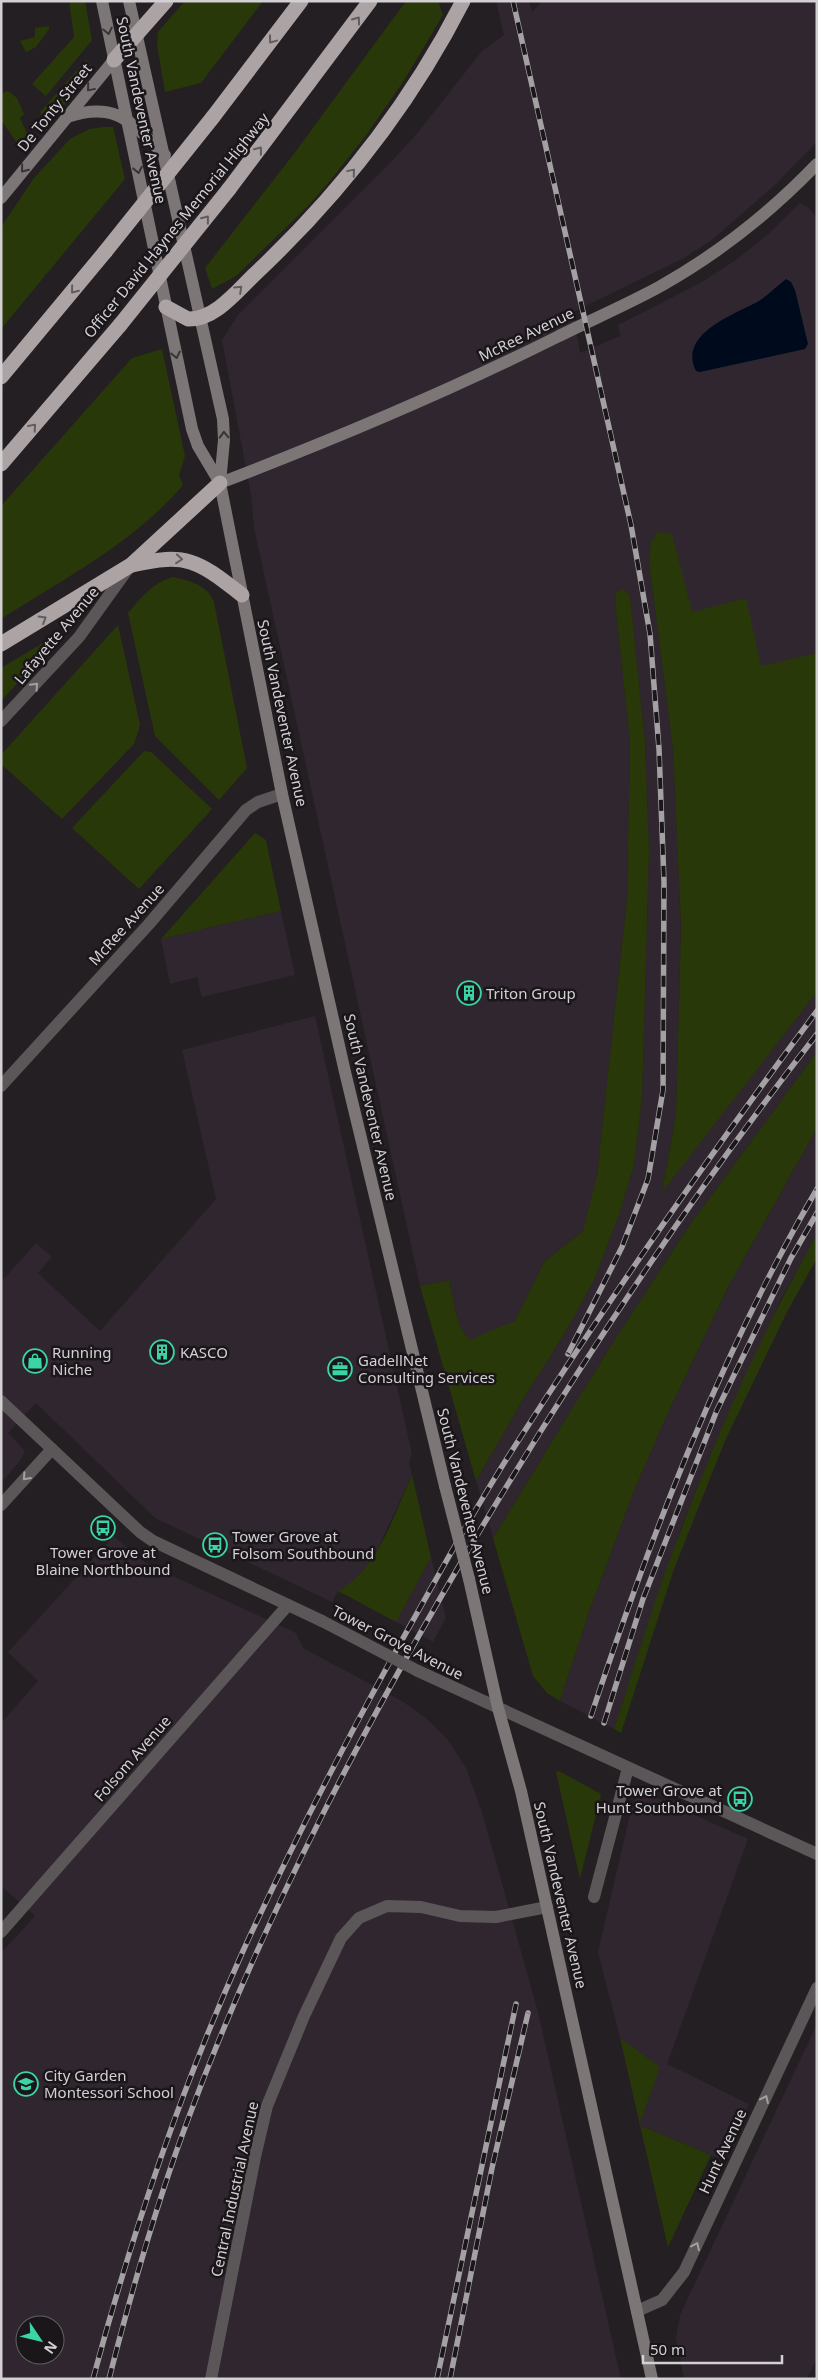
<svg xmlns="http://www.w3.org/2000/svg" width="818" height="2380" font-family="'Noto Sans',sans-serif">
  <style>
    .built { fill: #30262f; fill-rule: evenodd }
    .green { fill: #293808 }
    .water { fill: #000a1d }
    .lines { fill: none; stroke-linecap: round; stroke-linejoin: round }
    .minor { stroke: #5b5758; stroke-width: 12 }
    .tertiary { stroke: #5b5758; stroke-width: 12 }
    .secondary { stroke: #7c7677; stroke-width: 12 }
    .motorway { stroke: #aca3a4; stroke-width: 15 }
    .rail-casing { stroke: #a4a1a4; stroke-width: 5.5 }
    .rail { stroke: #1a161a; stroke-width: 4; stroke-dasharray: 11; stroke-linecap: butt }
    .tertiary-bridge { stroke: #5b5758; stroke-width: 12 }
    .secondary-bridge { stroke: #7c7677; stroke-width: 12 }
    .motorway-bridge { stroke: #aca3a4; stroke-width: 15 }
    .oneway { stroke: #635c5f }
    .oneway2 { stroke: #373336 }
    .oneway3 { stroke: #a3a0a2 }
    .labels { text-anchor: middle; dominant-baseline: central; stroke-width: 5; stroke-linejoin: round; paint-order: stroke }
    .street-label { font-size: 15px; fill: #d3d0d3; stroke: #1a161a }
    .poi-label { font-size: 15px; fill: #d3d0d3; stroke: #1a161a; text-anchor: start }
  </style>
  <rect width="100%" height="100%" fill="#241f23"/>
  <g class="built">
    <polygon points="496,1 529,1 532,12 543,1 817,1 817,142 777,183 712,240 682,259 573,312 580,353 620,336 618,325 702,282 736,260 767,235 800,203 809,208 817,218 817,909 651,542 649,562 673,749 681,926 676,1114 662,1191 817,992 817,1052 689,1226 610,1347 493,1538 476,1481 525,1396 563,1336 594,1280 619,1215 634,1165 642,1099 649,851 645,742 630,596 616,592 615,602 630,742 627,899 597,1175 583,1231 544,1262 515,1321 468,1341 459,1325 449,1280 420,1286 254,528 251,495 222,340 238,315 386,167 415,136 482,51 504,35"/>
    <polygon points="281,911 295,975 202,997 197,977 170,984 161,939"/>
    <polygon points="315,1016 412,1454 409,1461 412,1475 374,1557 365,1571 349,1585 338,1591 332,1602 155,1518 36,1403 8,1433 25,1451 20,1461 1,1483 1,1282 36,1243 52,1257 38,1273 100,1331 216,1199 182,1050"/>
    <polygon points="817,1128 817,1234 782,1297 713,1449 681,1528 614,1729 560,1701 590,1609 634,1491 666,1417 728,1287"/>
    <path d="M114,1536L135,1556L151,1566L296,1633L303,1648L402,1701L427,1719L448,1740L466,1768L482,1812L538,2012L621,2379H1V1953L35,1916L1,1886V1723L38,1681L8,1652ZM25,2325H55V2355H25Z"/>
    <polygon points="431,1557 446,1618 433,1642 396,1622"/>
    <polygon points="646,1793 748,1839 667,2064 749,2104 723,2160 639,2125 659,2067 620,2038 598,1952 632,1806 636,1798"/>
    <polygon points="817,2024 817,2358 807,2379 684,2379 676,2338 680,2315"/>
  </g>
  <g class="green">
    <polygon points="69,1 85,1 92,40 46,96 32,84 74,37"/>
    <polygon points="185,1 263,1 201,83 165,92 157,45 158,32"/>
    <polygon points="406,1 438,1 443,15 403,82 367,134 329,182 309,205 236,276 212,289 205,268 293,155"/>
    <polygon points="49,26 49,29 36,47 26,52 20,41 35,37 35,28"/>
    <polygon points="86,60 92,66 78,89 52,119 46,122 40,112"/>
    <polygon points="8,91 17,98 24,114 20,118 28,136 20,147 1,120 1,93"/>
    <polygon points="103,127 113,127 125,179 1,329 1,227 34,178 70,139 89,129"/>
    <path d="M162,349L185,456L179,475L183,485C134,543 63,579 1,619V506L132,358Z"/>
    <polygon points="658,532 672,534 692,612 746,598 761,666 817,653 817,992 662,1192 676,1114 681,926 673,749 649,562 651,542"/>
    <path d="M173,577C188,580 208,585 214,602L247,768L219,800L155,736L128,613C141,598 152,583 173,577Z"/>
    <polygon points="624,589 630,596 645,742 649,851 642,1099 634,1165 619,1215 594,1280 563,1336 525,1396 476,1481 420,1286 449,1280 459,1325 469,1340 515,1321 544,1262 583,1231 597,1175 627,899 630,742 615,602 616,592"/>
    <polygon points="118,625 140,725 134,744 62,819 1,764 1,755"/>
    <polygon points="68,628 1,701 1,668"/>
    <polygon points="144,751 151,752 212,809 139,889 72,828"/>
    <polygon points="255,833 266,840 281,911 161,939"/>
    <polygon points="817,1052 817,1128 728,1287 666,1417 634,1491 590,1609 560,1701 547,1693 533,1676 493,1538 610,1347 689,1226"/>
    <path d="M817,1234V1258L787,1312L725,1441L674,1569L621,1733L614,1729C636,1662 656,1593 682,1527C720,1427 764,1328 817,1234Z"/>
    <path d="M412,1475L431,1557L396,1622L338,1591C378,1570 394,1514 412,1475Z"/>
    <polygon points="559,1771 601,1794 580,1879 556,1772"/>
    <polygon points="620,2038 660,2067 639,2125 711,2155 668,2247"/>
  </g>
  <path class="water" d="M786,279L791,282L795,290L808,344L805,349L700,372L696,371C677,334 735,314 759,301C768,295 777,286 786,279Z"/>
  <g class="lines">
    <g class="minor">
      <polyline points="1,721 79,637 130,566"/>
      <polyline points="1,1086 149,924 246,810 258,802 282,794"/>
      <polyline points="1,1505 52,1449"/>
      <polyline points="594,1897 628,1768"/>
      <polyline points="1,1932 288,1605"/>
      <polyline points="637,2311 662,2300 684,2272 817,1988"/>
      <polyline points="211,2379 255,2157 267,2106 304,2016 341,1938 359,1918 387,1906 421,1907 460,1916 496,1917 547,1907"/>
    </g>
    <g class="tertiary">
      <polyline points="1,1401 140,1532 153,1541 322,1621"/>
      <polyline points="418,1671 817,1854"/>
    </g>
    <g class="secondary">
      <polyline points="102,1 192,429 198,446 220,483"/>
      <polyline points="129,1 223,419 224,440 220,483 282,794 345,1072 445,1486"/>
      <path d="M67,117C117,100 131,123 165,155"/>
      <polyline points="1,198 114,60"/>
      <path d="M220,483C335,439 447,392 557,337C591,320 626,305 659,287C718,254 770,213 817,164"/>
      <polyline points="469,1579 498,1708 521,1791 652,2379"/>
    </g>
    <g class="motorway">
      <polyline points="114,60 166,1"/>
      <polyline points="213,117 301,1"/>
      <polyline points="229,189 370,1"/>
      <path d="M166,307L188,319C215,320 237,291 255,274C340,194 410,105 463,1"/>
      <polyline points="1,377 105,252"/>
      <polyline points="1,464 120,325"/>
      <path d="M132,565C188,552 198,561 242,595"/>
      <polyline points="1,644 131,565 220,483"/>
    </g>
    <g class="rail-casing">
      <g id="rail">
        <polyline points="513,1 631,525 650,634 659,749 664,882 663,1090 648,1179 622,1247 568,1354"/>
        <path d="M591,1716C651,1535 720,1355 817,1189"/>
        <polyline points="604,1723 643,1599 717,1410 791,1258 817,1213"/>
        <path d="M93,2379C132,2233 181,2089 243,1951C289,1851 339,1754 392,1658C434,1583 475,1507 522,1435C615,1290 714,1149 817,1011"/>
        <path d="M109,2379C132,2289 157,2201 190,2114C265,1913 367,1721 476,1537C580,1363 692,1194 817,1034"/>
        <polyline points="437,2379 516,2004"/>
        <polyline points="450,2379 492,2168 528,2013"/>
      </g>
    </g>
    <use href="#rail" class="rail"/>
    <polyline class="tertiary-bridge" points="322,1621 418,1671"/>
    <polyline class="secondary-bridge" points="445,1486 469,1579"/>
    <g class="motorway-bridge">
      <polyline points="105,252 213,117"/>
      <polyline points="120,325 229,189"/>
    </g>
  </g>
  <defs><path id="oneway-chevron" d="M-2-3.5L2.5 0L-2 3.5" fill="none" stroke-width="1.6" stroke-linecap="round" stroke-linejoin="round" transform="scale(1.25)"/></defs>
  <g class="oneway">
    <use href="#oneway-chevron" transform="translate(357 20) rotate(-54)"/>
    <use href="#oneway-chevron" transform="translate(272 40) rotate(127)"/>
    <use href="#oneway-chevron" transform="translate(259 150) rotate(-52)"/>
    <use href="#oneway-chevron" transform="translate(352 172) rotate(-50)"/>
    <use href="#oneway-chevron" transform="translate(206 219) rotate(-52)"/>
    <use href="#oneway-chevron" transform="translate(239 289) rotate(-43)"/>
    <use href="#oneway-chevron" transform="translate(74 290) rotate(129)"/>
    <use href="#oneway-chevron" transform="translate(33 427) rotate(-49)"/>
    <use href="#oneway-chevron" transform="translate(179 559) rotate(5)"/>
    <use href="#oneway-chevron" transform="translate(43 619) rotate(-31)"/>
  </g>
  <g class="oneway2">
    <use href="#oneway-chevron" transform="translate(108 31) rotate(78)"/>
    <use href="#oneway-chevron" transform="translate(90 88) rotate(130)"/>
    <use href="#oneway-chevron" transform="translate(24 169) rotate(129)"/>
    <use href="#oneway-chevron" transform="translate(138 170) rotate(79)"/>
    <use href="#oneway-chevron" transform="translate(176 355) rotate(78)"/>
    <use href="#oneway-chevron" transform="translate(224 435) rotate(-92)"/>
  </g>
  <g class="oneway3">
    <use href="#oneway-chevron" transform="translate(35 686) rotate(-47)"/>
    <use href="#oneway-chevron" transform="translate(26 1477) rotate(132)"/>
    <use href="#oneway-chevron" transform="translate(765 2099) rotate(-65)"/>
    <use href="#oneway-chevron" transform="translate(696 2246) rotate(-65)"/>
  </g>
  <defs>
    <g id="building-ring" transform="scale(1.25)"><circle r="9.5" fill="#1a161a" stroke="#3ad4a5" stroke-width="1.5"/><path d="M-4-6H4V6H1V3H-1V6H-4ZM-2.5-4.3h1.7v1.8h-1.7ZM.8-4.3h1.7v1.8H.8ZM-2.5-1h1.7V.8h-1.7ZM.8-1h1.7V.8H.8Z" fill="#3ad4a5"/></g>
    <g id="shop-ring" transform="scale(1.25)"><circle r="9.5" fill="#1a161a" stroke="#3ad4a5" stroke-width="1.5"/><path d="M-5-2.5h2.3a2.7 3.5 0 0 1 5.4 0H5L5.5 6h-11ZM-1.5-2.5h3a1.5 2.3 0 0 0-3 0Z" fill="#3ad4a5"/></g>
    <g id="office-ring" transform="scale(1.25)"><circle r="9.5" fill="#1a161a" stroke="#3ad4a5" stroke-width="1.5"/><path d="M-6-3h4V-5.5h4V-3h4V5H-6ZM-1-4.5V-3h2v-1.5ZM-6 0V1H6V0Z" fill="#3ad4a5"/></g>
    <g id="bus-ring" transform="scale(1.25)"><circle r="9.5" fill="#1a161a" stroke="#3ad4a5" stroke-width="1.5"/><path d="M-5-6H5V4H4V6H2V4H-2V6H-4V4H-5ZM-3.5-4V0h7V-4ZM-3.5 1.2v1.5H-2V1.2ZM2 1.2v1.5H3.5V1.2Z" fill="#3ad4a5"/></g>
    <g id="school-ring" transform="scale(1.25)"><circle r="9.5" fill="#1a161a" stroke="#3ad4a5" stroke-width="1.5"/><path d="M0-5L7-2L0 1L-7-2ZM-4 1L0 2.5L4 1V4Q0 6-4 4Z" fill="#3ad4a5"/></g>
  </defs>
  <g fill-rule="evenodd">
    <use href="#building-ring" x="469" y="993"/>
    <use href="#building-ring" x="162" y="1352"/>
    <use href="#shop-ring" x="35" y="1361"/>
    <use href="#office-ring" x="340" y="1369"/>
    <use href="#bus-ring" x="103" y="1528"/>
    <use href="#bus-ring" x="215" y="1545"/>
    <use href="#bus-ring" x="740" y="1799"/>
    <use href="#school-ring" x="26" y="2084"/>
  </g>
  <g class="labels">
    <g class="street-label">
      <text transform="translate(54 107) rotate(-51)">De Tonty Street</text>
      <text transform="translate(142 110) rotate(78)">South Vandeventer Avenue</text>
      <text transform="translate(176 225) rotate(-51)">Officer David Haynes Memorial Highway</text>
      <text transform="translate(526 334) rotate(-26)">McRee Avenue</text>
      <text transform="translate(56 635) rotate(-50)">Lafayette Avenue</text>
      <text transform="translate(283 713) rotate(78)">South Vandeventer Avenue</text>
      <text transform="translate(126 924) rotate(-48)">McRee Avenue</text>
      <text transform="translate(371 1107) rotate(77)">South Vandeventer Avenue</text>
      <text transform="translate(466 1501) rotate(76)">South Vandeventer Avenue</text>
      <text transform="translate(398 1642) rotate(27)">Tower Grove Avenue</text>
      <text transform="translate(132 1758) rotate(-49)">Folsom Avenue</text>
      <text transform="translate(561 1895) rotate(77)">South Vandeventer Avenue</text>
      <text transform="translate(722 2151) rotate(-65)">Hunt Avenue</text>
      <text transform="translate(234 2189) rotate(-78)">Central Industrial Avenue</text>
    </g>
    <g class="poi-label">
      <text x="486" y="993">Triton Group</text>
      <text x="52" y="1352">Running<tspan x="52" dy="17">Niche</tspan></text>
      <text x="180" y="1352">KASCO</text>
      <text x="358" y="1360">GadellNet<tspan x="358" dy="17">Consulting Services</tspan></text>
      <text x="232" y="1536">Tower Grove at<tspan x="232" dy="17">Folsom Southbound</tspan></text>
      <text x="103" y="1552" text-anchor="middle">Tower Grove at<tspan x="103" dy="17">Blaine Northbound</tspan></text>
      <text x="722" y="1790" text-anchor="end">Tower Grove at<tspan x="722" dy="17">Hunt Southbound</tspan></text>
      <text x="44" y="2075">City Garden<tspan x="44" dy="17">Montessori School</tspan></text>
    </g>
  </g>
  <rect width="818" height="2380" fill="none" stroke="#d3d0d3" stroke-width="5"/>
  <g transform="translate(40 2340) rotate(125)"><circle r="24" fill="#1a161a" stroke="#646064"/>
  <path d="M0-4L9 19L0 12L-9 19Z" fill="#3ad4a5"/>
  <text y="-8" font-size="14" font-weight="bold" text-anchor="middle" fill="#d3d0d3">N</text>
  </g>
  <path d="M643 2355v8h139v-8" fill="none" stroke="#d3d0d3" stroke-width="2.5"/>
  <text x="650" y="2355" font-size="15" fill="#d3d0d3" stroke="#1a161a" stroke-width="4" paint-order="stroke">50 m</text>
</svg>
